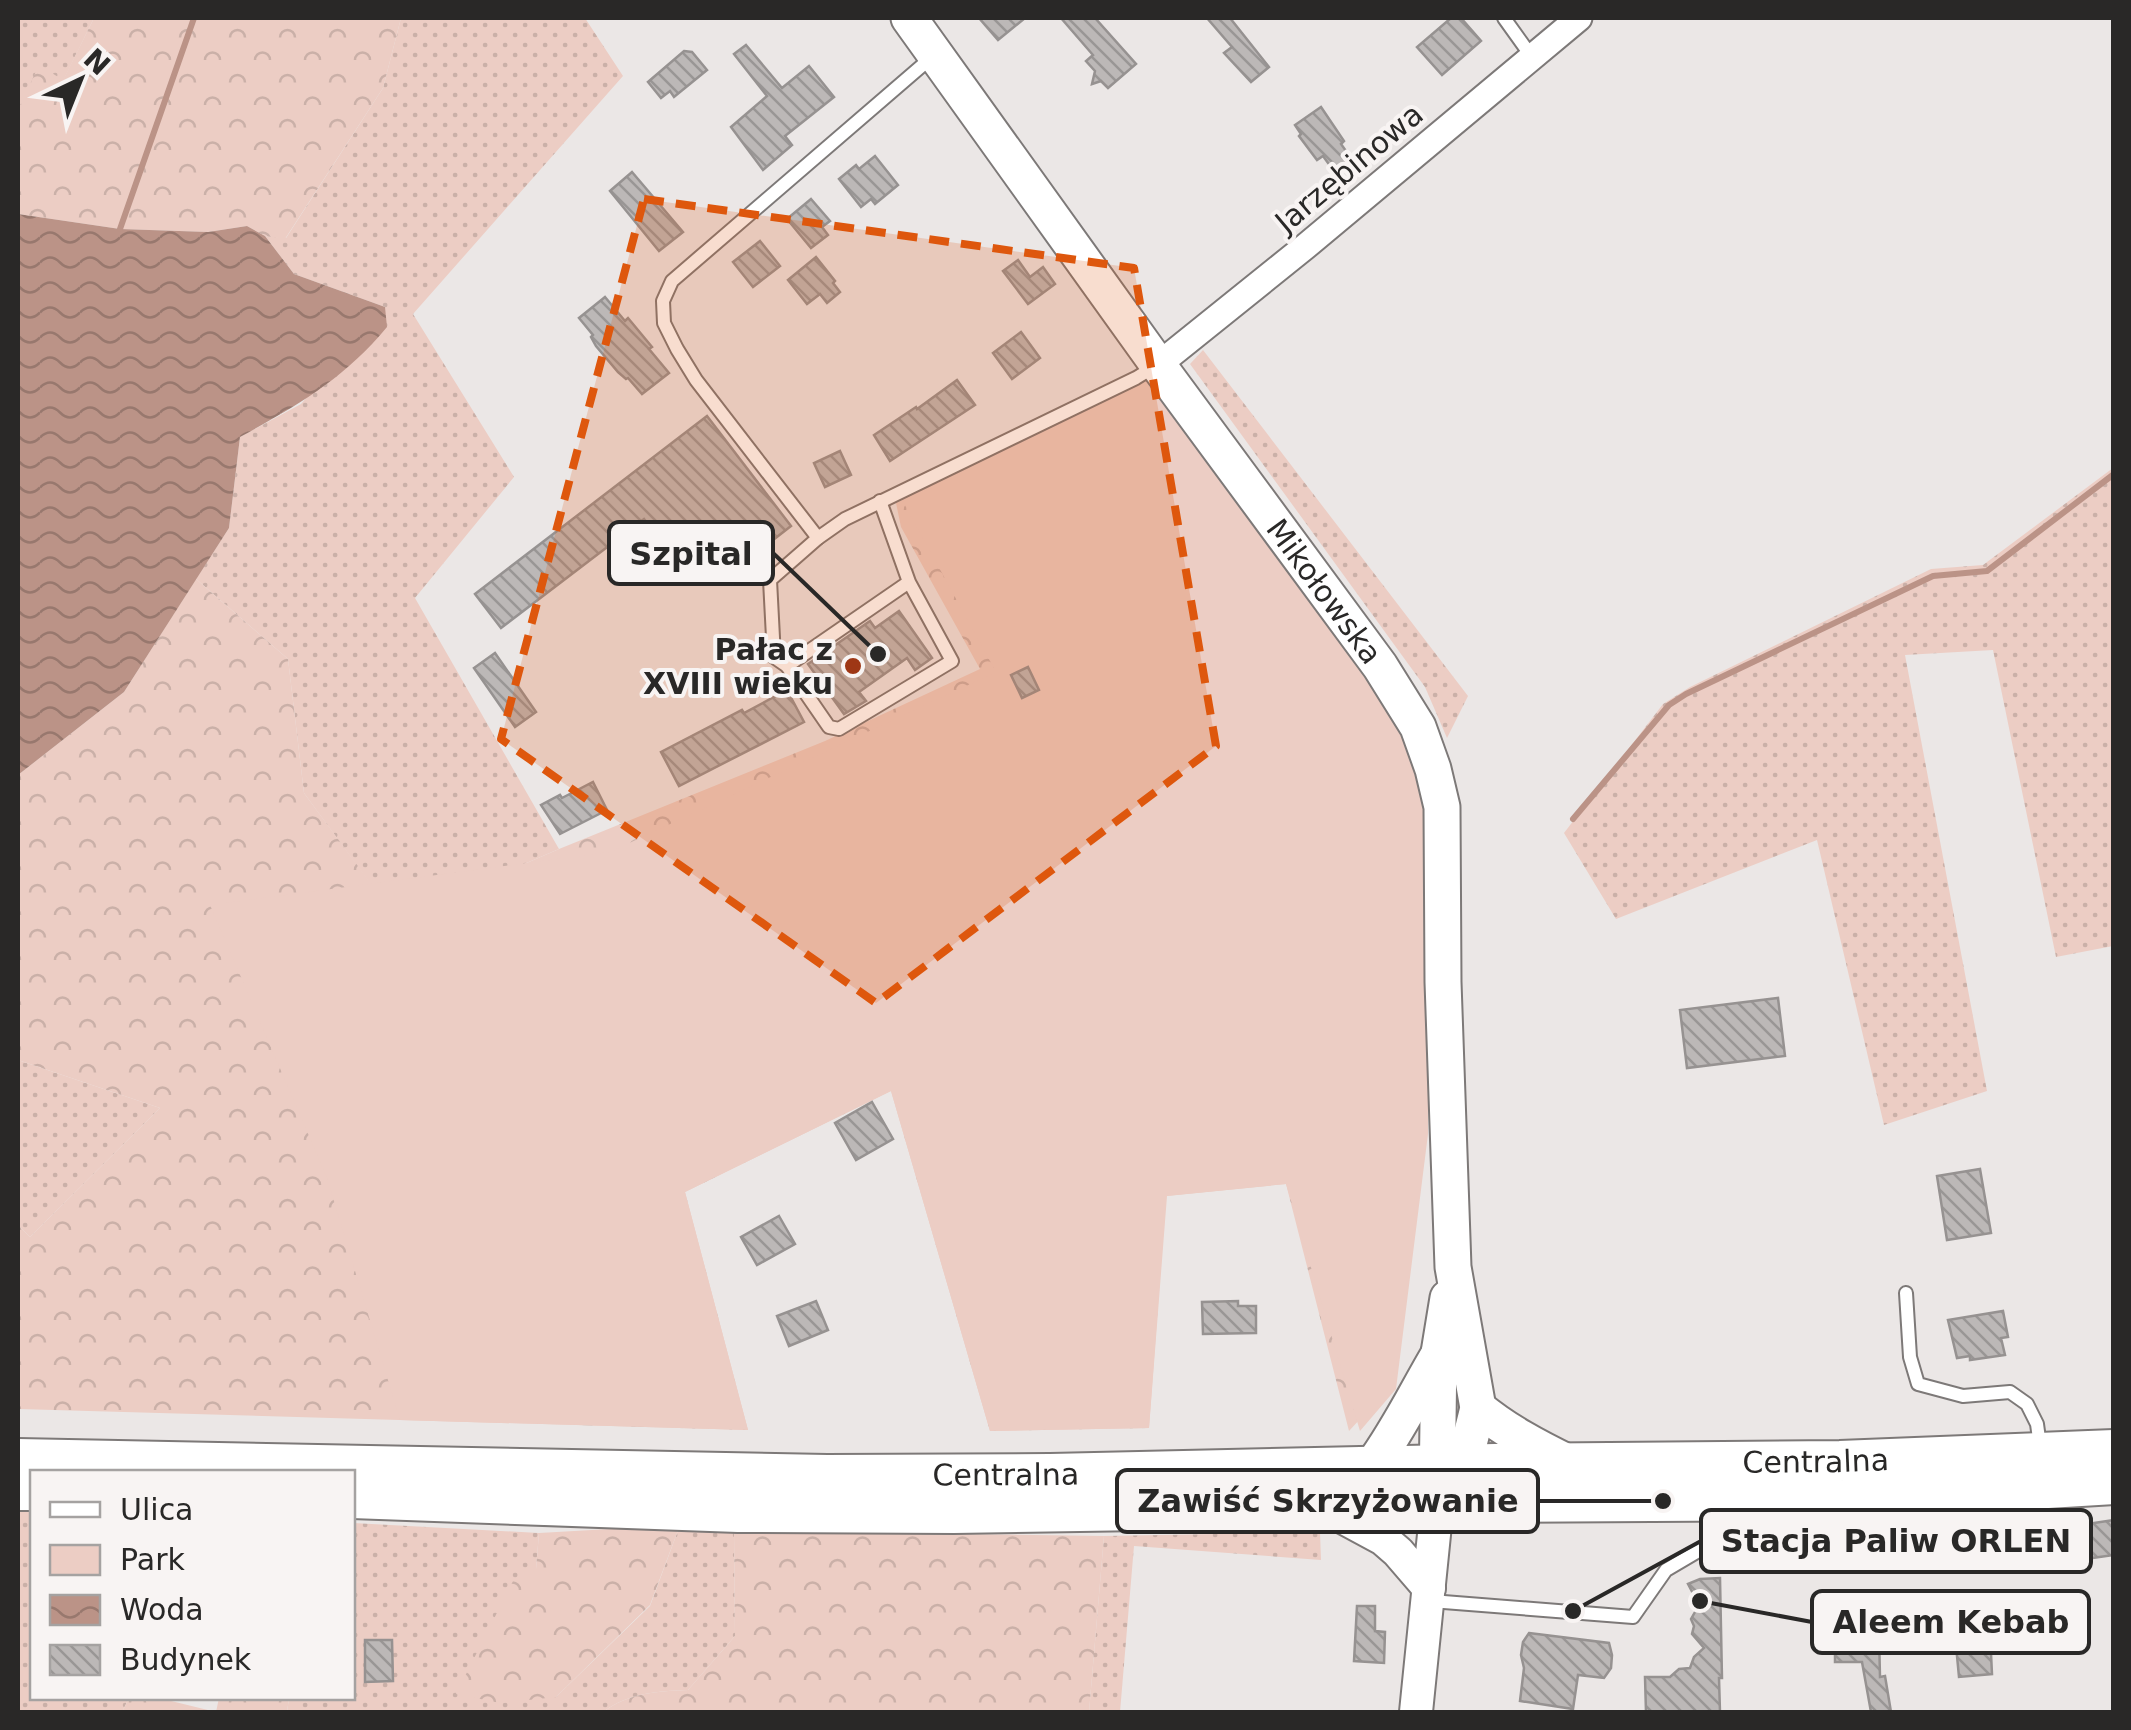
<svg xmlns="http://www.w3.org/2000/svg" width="2131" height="1730" font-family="'DejaVu Sans',sans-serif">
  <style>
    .grass { fill: url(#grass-dots) }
    .forest { fill: url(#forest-crowns) }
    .park { fill: #eccdc4 }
    .water { fill: url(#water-waves) }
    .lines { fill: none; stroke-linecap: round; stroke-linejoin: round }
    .stream { stroke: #bb9387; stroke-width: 6 }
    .building { fill: url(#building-back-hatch); stroke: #969291; stroke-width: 2.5 }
    .service-casing { stroke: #7d7978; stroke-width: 16 }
    .minor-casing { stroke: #7d7978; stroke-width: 29 }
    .tertiary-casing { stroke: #7d7978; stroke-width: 36 }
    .secondary-casing { stroke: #7d7978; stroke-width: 39 }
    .primary-casing { stroke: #7d7978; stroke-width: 44 }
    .service { stroke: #fff; stroke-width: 12 }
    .minor { stroke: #fff; stroke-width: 25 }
    .tertiary { stroke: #fff; stroke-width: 32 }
    .secondary { stroke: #fff; stroke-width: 35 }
    .primary { stroke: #fff; stroke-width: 40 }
    .marked { fill: #de570d; fill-opacity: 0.2; stroke: #de570d; stroke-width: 8; stroke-dasharray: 20 12; stroke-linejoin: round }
    .poi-dot { fill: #9e3715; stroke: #f8f4f3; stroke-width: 4 }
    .labels { text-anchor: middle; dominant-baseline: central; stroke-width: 8; stroke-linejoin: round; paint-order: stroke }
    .street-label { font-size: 30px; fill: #292827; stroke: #f8f4f3 }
    .poi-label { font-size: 30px; font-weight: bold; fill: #292827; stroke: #f8f4f3; text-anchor: end }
    .leader { fill: none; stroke: #292827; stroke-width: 4 }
    .callout-dot { fill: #292827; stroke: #f8f4f3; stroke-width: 4 }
    .callout { fill: #f8f4f3; stroke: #292827; stroke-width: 4 }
    .callout-label { font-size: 32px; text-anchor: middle; font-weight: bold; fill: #292827 }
  </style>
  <defs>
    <pattern id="grass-dots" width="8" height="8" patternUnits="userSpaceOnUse" patternTransform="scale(2.5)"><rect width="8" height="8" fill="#eccdc4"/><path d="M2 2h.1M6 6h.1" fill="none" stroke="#cab0a8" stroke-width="1.8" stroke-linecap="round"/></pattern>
    <pattern id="forest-crowns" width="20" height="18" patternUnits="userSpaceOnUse" patternTransform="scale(2.5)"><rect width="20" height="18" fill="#eccdc4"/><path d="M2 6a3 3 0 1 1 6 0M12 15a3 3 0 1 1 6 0" fill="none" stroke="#cab0a8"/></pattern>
    <pattern id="water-waves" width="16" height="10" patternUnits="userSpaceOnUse" patternTransform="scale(2.5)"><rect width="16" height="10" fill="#bb9387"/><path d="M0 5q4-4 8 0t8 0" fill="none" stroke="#98786e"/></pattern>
    <pattern id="building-back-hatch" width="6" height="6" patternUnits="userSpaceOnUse" patternTransform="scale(2.5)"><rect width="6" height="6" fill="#bcb8b7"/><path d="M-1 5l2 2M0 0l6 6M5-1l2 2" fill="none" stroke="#999695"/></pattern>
  </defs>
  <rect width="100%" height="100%" fill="#ebe7e6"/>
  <g class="grass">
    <polygon points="18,18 94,18 63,81 18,110"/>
    <polygon points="401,18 585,18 623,76 413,314 514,477 415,598 559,849 396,919 304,793 288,659 196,579 229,528 240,437 301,404 385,307 294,274 265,236 286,238 383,88"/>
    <polygon points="1203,350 1468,696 1447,738 1425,687 1190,364"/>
    <polygon points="2113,468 2113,946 2056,957 1993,650 1905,655 1987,1091 1884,1125 1817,840 1616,919 1564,833 1663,704 1690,687 1931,569 1983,565"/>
    <polygon points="18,1060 160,1108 30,1237 18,1225"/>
    <polygon points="20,1506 32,1507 32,1698 129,1698 122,1712 18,1712 18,1537"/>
    <path d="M353,1523L539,1533L536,1569L556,1697L650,1606L680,1525L734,1531L735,1636L688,1690C658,1691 628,1693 603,1712H287L289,1698H352Z"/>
    <polygon points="1320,1532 1321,1560 1134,1546 1120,1712 1089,1712 1104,1536"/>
  </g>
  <g class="forest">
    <polygon points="94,18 401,18 383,88 285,239 265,236 247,226 208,232 120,229 18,214 18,110 39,65 63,80"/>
    <polygon points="1150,382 1385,1392 1349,1431 1286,1184 1166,1196 1149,1428 990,1431 891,1091 685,1192 748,1430 18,1409 18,1225 30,1237 160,1108 18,1060 18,775 124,692 196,579 288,659 304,793 397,919 559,849 825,741 980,669 901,527 896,503"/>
    <polygon points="680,1525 650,1605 556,1697 500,1703 456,1694 514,1579 536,1569 539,1533"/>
    <path d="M734,1531L1104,1536L1089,1712H603C628,1693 658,1691 688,1690L735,1636Z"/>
    <polygon points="129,1698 159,1698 216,1712 219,1698 289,1698 287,1712 122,1712"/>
  </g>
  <polygon class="park" points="1167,358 1407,721 1428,810 1428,1134 1396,1389 1360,1431 1286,1184 1167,1196 1149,1428 990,1431 891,1091 685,1192 748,1430 400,1420 327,1178 210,905 610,852 996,672 895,487"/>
  <path class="water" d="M18,214L120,229L208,232L247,226L265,236L294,274L385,307L387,327C344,379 298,405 240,437L229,528L124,692L18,775Z"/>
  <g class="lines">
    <g class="stream">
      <polyline points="120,229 194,18"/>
      <polyline points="1573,819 1669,705 1686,694 1933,576 1987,571 2114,474"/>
    </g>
  </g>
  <g class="building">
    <polygon points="979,18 1025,18 998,40"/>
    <polygon points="1061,18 1095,18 1136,64 1108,88 1101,81 1092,84 1095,71 1086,61 1093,55"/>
    <polygon points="1207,18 1230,18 1269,67 1251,82 1224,53 1232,47"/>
    <polygon points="1451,18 1461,18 1481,41 1442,75 1417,47"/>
    <polygon points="746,45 782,88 809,66 834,97 785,136 792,145 763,170 731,127 767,96 734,54"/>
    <polygon points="684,51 692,52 707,70 674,97 670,91 661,98 648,82"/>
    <polygon points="1321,107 1344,141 1341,144 1353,161 1336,174 1323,156 1317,160 1299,136 1301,134 1295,125"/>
    <polygon points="875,156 898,185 875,204 871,199 861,207 839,179 856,165 859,169"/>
    <polygon points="632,172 683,232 659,251 610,191"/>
    <polygon points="811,199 830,221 822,227 828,235 811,248 787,219"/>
    <polygon points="760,241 780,266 753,287 733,262"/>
    <polygon points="816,257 835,281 833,283 840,292 827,303 820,294 807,304 788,280"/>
    <polygon points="1018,260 1030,277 1043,267 1055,284 1028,304 1003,271"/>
    <polygon points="605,297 625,321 628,318 652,347 649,349 669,373 642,394 628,378 626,379 618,372 596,346 591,337 593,335 579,318"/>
    <polygon points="1021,332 1040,358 1012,379 993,353"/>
    <polygon points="957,380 975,405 890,461 874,435 916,407 917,409"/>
    <polygon points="707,416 791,526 750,558 733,535 729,538 718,524 673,558 644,519 501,628 475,594"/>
    <polygon points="840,451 851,475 825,487 814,463"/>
    <polygon points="899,611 932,658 915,670 907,658 859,692 866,701 844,714 808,664 870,621 875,628"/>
    <polygon points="495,653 536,712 515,727 474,668"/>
    <polygon points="1028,667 1039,690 1022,698 1011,675"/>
    <polygon points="787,690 804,722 679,786 661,752 742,710 744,713"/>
    <polygon points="593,782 607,810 560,834 541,805 560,795 562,798"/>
    <polygon points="1778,998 1785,1056 1687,1068 1680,1010"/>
    <polygon points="872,1102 893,1139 856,1160 835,1123"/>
    <polygon points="1980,1169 1991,1233 1947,1240 1937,1176"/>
    <polygon points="779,1216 795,1244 757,1265 741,1237"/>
    <polygon points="816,1301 828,1330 789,1346 777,1316"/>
    <polygon points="1238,1301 1238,1306 1256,1306 1256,1333 1203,1334 1202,1302"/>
    <polygon points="2003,1311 2008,1337 2001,1338 2005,1355 1970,1360 1970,1356 1957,1358 1948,1320"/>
    <polygon points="2114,1520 2114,1555 2092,1558 2087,1524"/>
    <polygon points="1720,1578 1722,1678 1719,1678 1720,1712 1646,1712 1645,1677 1670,1677 1679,1669 1690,1668 1694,1657 1704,1648 1692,1634 1694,1626 1691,1619 1699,1605 1688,1584 1700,1579"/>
    <polygon points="1357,1606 1375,1606 1375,1631 1385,1632 1384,1663 1354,1661"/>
    <polygon points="1990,1632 1992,1674 1959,1677 1955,1635"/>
    <polygon points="1529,1633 1609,1643 1612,1655 1611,1668 1604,1678 1578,1675 1573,1709 1520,1701 1524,1668 1521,1655 1523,1642"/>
    <polygon points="1835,1633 1879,1633 1880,1677 1885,1676 1891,1712 1871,1712 1862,1662 1835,1662"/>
    <polygon points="365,1640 392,1640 393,1681 365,1682"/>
  </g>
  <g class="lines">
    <g class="service-casing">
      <g id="service">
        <polyline points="1504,18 1532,57"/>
        <polyline points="880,501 909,582 952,661 839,729 829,727 787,666 909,582"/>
        <polyline points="818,538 696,380 677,349 664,323 663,301 672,281 932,57"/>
        <polyline points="787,666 774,657 770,580 818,538 845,519 1136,378 1157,365"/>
        <polyline points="1906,1293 1910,1357 1918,1384 1963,1396 2010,1392 2027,1404 2037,1424 2040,1446"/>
        <polyline points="1431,1601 1633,1617 1666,1570 1722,1537 1777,1515"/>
      </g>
    </g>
    <g class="minor-casing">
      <polyline id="minor" points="1158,365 1306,246 1579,18"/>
    </g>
    <g class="tertiary-casing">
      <g id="tertiary">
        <polyline points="1322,1506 1383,1539 1398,1552 1429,1588"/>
        <polyline points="1416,1712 1437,1505"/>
      </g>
    </g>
    <g class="secondary-casing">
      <g id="secondary">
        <path id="s1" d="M909,18L1158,365L1380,666L1418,727L1433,769L1442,807L1443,982L1453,1267L1478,1408L1467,1452L1448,1485"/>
        <path d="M1478,1408C1506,1431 1536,1447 1569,1463"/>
        <path d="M1372,1466C1398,1431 1417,1391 1439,1354"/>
        <polyline points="1437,1490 1439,1353 1448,1298"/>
      </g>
    </g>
    <g class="primary-casing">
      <g id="primary">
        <path id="s2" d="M18,1459L827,1475L1050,1474L1495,1464L1840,1461L2114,1450"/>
        <polyline points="18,1490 32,1490"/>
        <polyline points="352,1498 738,1512 954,1513 1390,1506 1497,1502 1844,1500 2114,1484"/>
      </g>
    </g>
    <use href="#service" class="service"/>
    <use href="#minor" class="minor"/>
    <use href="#tertiary" class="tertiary"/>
    <use href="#secondary" class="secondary"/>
    <use href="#primary" class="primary"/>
  </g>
  <path class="marked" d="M644,199L1134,268L1216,746L876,1003L501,739Z"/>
  <circle class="poi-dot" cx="853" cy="666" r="10"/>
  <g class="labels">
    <g class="street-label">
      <text transform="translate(1349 168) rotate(-40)">Jarzębinowa</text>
      <text stroke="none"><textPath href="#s1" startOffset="708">Mikołowska</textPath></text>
      <text stroke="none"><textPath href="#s2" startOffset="1798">Centralna</textPath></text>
      <text stroke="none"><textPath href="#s2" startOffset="988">Centralna</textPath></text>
    </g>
    <g class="poi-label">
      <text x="833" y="649">Pałac z<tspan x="833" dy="34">XVIII wieku</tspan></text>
    </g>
  </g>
  <path class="leader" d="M878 654L773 553M1663 1501L1538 1501M1573 1611L1701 1541M1700 1601L1812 1622"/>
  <g class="callout-dot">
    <circle cx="878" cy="654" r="10"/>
    <circle cx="1663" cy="1501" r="10"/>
    <circle cx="1573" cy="1611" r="10"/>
    <circle cx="1700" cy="1601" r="10"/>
  </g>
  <g class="callout">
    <rect x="609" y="522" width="164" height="62" rx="10"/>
    <rect x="1117" y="1470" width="421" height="62" rx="10"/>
    <rect x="1701" y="1510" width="390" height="62" rx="10"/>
    <rect x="1812" y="1591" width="277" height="62" rx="10"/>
  </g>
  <g class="callout-label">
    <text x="691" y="565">Szpital</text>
    <text x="1328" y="1512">Zawiść Skrzyżowanie</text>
    <text x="1896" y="1552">Stacja Paliw ORLEN</text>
    <text x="1951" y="1633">Aleem Kebab</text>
  </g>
  <rect width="2131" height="1730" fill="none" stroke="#292827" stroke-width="40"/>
  <rect x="30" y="1470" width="325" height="230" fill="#f8f4f3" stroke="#a5a2a1" stroke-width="2.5"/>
  <rect x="50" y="1502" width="50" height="15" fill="#ffffff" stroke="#a5a2a1" stroke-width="2.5"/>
  <text x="120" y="1520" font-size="30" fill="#292827">Ulica</text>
  <rect x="50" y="1545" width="50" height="30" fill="#eccdc4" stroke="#a5a2a1" stroke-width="2.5"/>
  <text x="120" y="1570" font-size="30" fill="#292827">Park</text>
  <rect x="50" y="1595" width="50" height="30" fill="url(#water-waves)" stroke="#a5a2a1" stroke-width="2.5"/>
  <text x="120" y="1620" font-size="30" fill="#292827">Woda</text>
  <rect x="50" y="1645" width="50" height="30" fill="url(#building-back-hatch)" stroke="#a5a2a1" stroke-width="2.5"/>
  <text x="120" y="1670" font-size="30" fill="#292827">Budynek</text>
  <g transform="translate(80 80) rotate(43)" stroke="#f8f4f3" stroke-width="8" paint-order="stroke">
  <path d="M0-8L18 38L0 25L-18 38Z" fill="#292827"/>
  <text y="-15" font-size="28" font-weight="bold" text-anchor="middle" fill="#292827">N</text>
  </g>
</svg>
